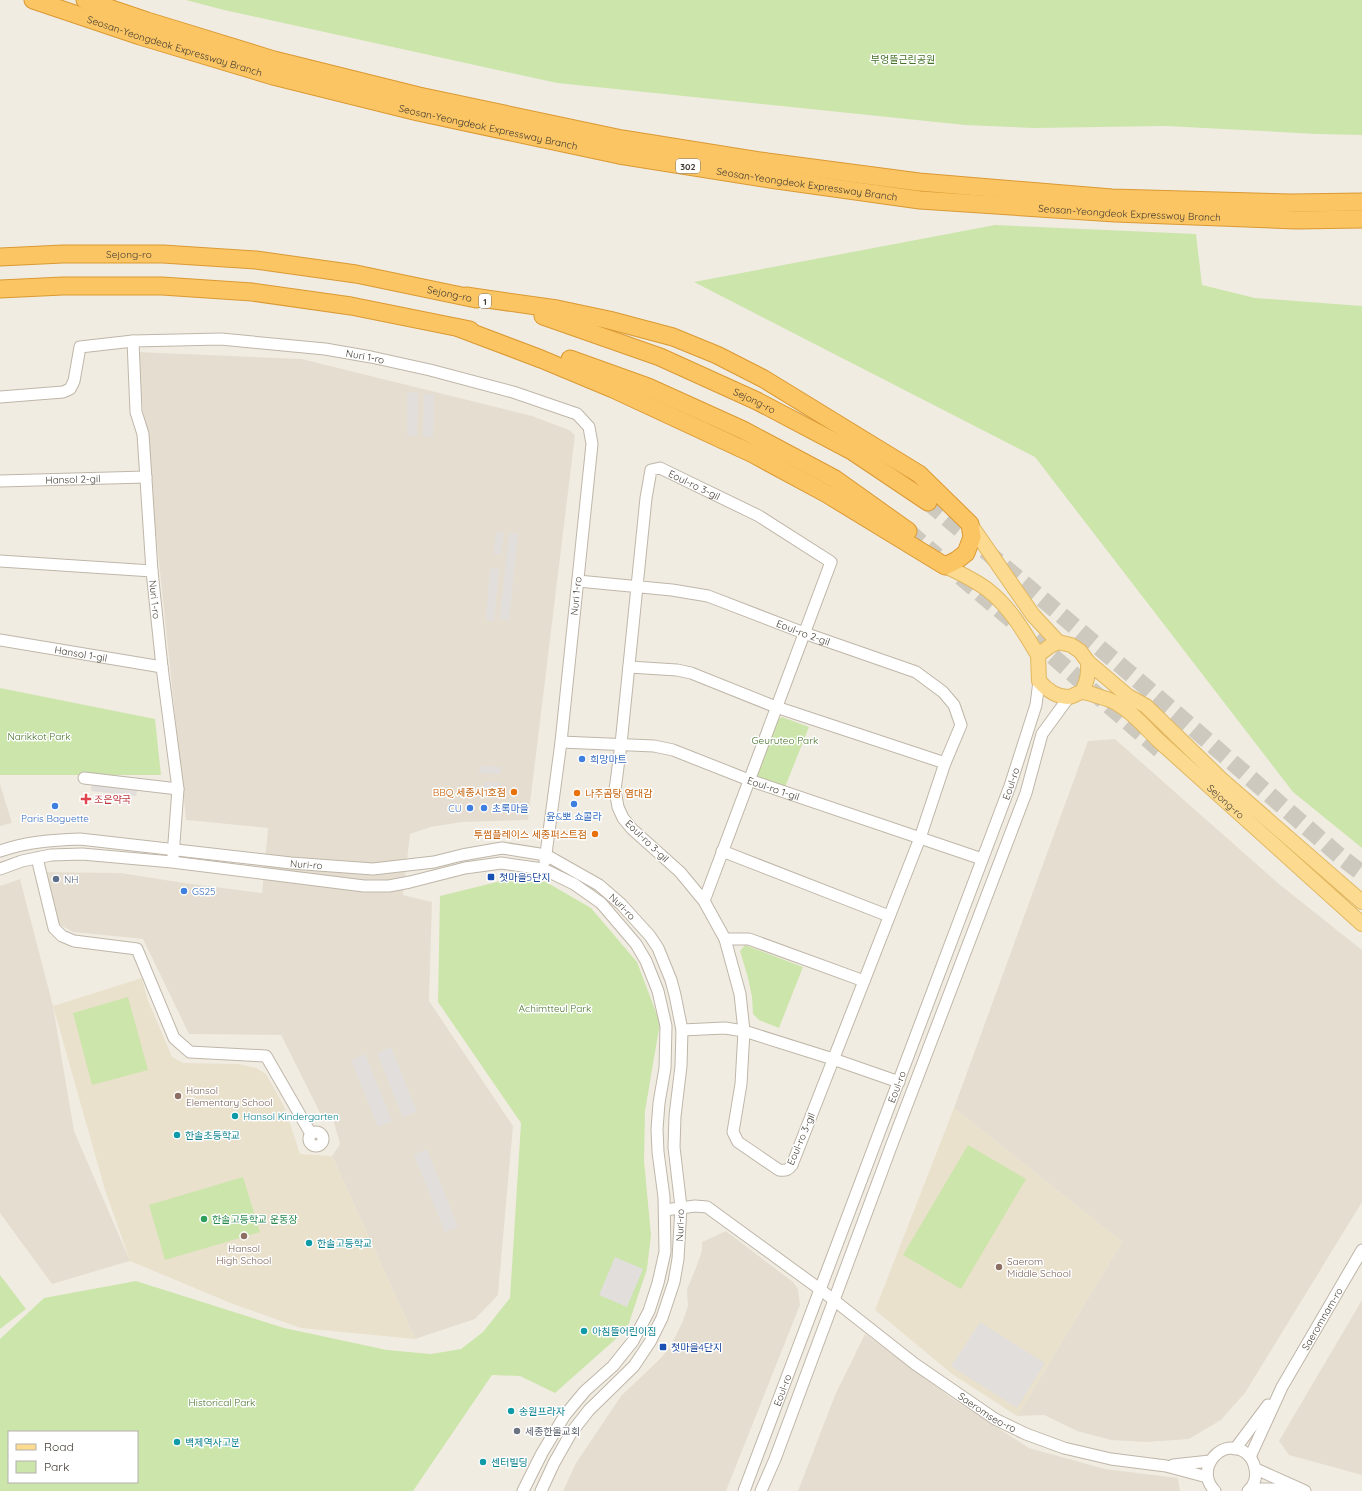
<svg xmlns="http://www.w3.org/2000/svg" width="1362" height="1491" font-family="Quicksand,'Noto Sans KR',sans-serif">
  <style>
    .residential { fill: #e5ded0 }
    .education { fill: #eae1cc }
    .green { fill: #cce5ab; fill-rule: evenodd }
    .parking { fill: #e1dedb }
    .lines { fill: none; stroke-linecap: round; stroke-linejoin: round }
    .highway-tunnel { stroke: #cec9bf; stroke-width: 17; stroke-dasharray: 17 8; stroke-linecap: butt }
    .minor-casing { stroke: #bfb6a8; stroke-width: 13 }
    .major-casing { stroke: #e1b760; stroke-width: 16 }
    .highway-casing { stroke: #da9933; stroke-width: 19 }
    .minor { stroke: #fff; stroke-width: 11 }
    .major { stroke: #fcdb90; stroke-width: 14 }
    .highway { stroke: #fbc563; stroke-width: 17 }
    .shop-dot { fill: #3f7fe0; stroke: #fff; stroke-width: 1.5 }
    .food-dot { fill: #e8710a; stroke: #fff; stroke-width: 1.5 }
    .health-dot { fill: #e0444e; stroke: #fff; stroke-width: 1.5 }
    .transit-dot { fill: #1a4fb4; stroke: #fff; stroke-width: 1.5 }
    .service-dot { fill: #5c6f8a; stroke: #fff; stroke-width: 1.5 }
    .education-dot { fill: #8d6e63; stroke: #fff; stroke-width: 1.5 }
    .culture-dot { fill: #0f9aa8; stroke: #fff; stroke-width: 1.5 }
    .leisure-dot { fill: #2e9e5b; stroke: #fff; stroke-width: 1.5 }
    .worship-dot { fill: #6b7280; stroke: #fff; stroke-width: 1.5 }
    .labels { text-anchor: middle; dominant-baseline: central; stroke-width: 3; stroke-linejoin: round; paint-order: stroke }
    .shield { fill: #fff; stroke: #7b7670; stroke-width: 1 }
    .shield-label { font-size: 9px; font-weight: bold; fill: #423c33 }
    .street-label { font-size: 10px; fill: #423c33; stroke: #fff }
    .park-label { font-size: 10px; fill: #457228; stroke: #fff }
    .shop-label { font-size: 10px; fill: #366cbe; stroke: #fff; text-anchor: start }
    .food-label { font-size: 10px; fill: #c56008; stroke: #fff; text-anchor: end }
    .health-label { font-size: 10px; fill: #be3a42; stroke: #fff; text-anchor: start }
    .transit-label { font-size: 10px; fill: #164399; stroke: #fff; text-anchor: start }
    .service-label { font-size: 10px; fill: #4e5e75; stroke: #fff; text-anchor: start }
    .education-label { font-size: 10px; fill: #785e54; stroke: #fff; text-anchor: start }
    .culture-label { font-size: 10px; fill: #0d838f; stroke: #fff; text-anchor: start }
    .leisure-label { font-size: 10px; fill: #27864d; stroke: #fff; text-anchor: start }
    .worship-label { font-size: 10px; fill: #5b616d; stroke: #fff; text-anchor: start }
  </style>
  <rect width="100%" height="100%" fill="#f1ece2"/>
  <g class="residential">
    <polygon points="137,352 302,359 532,416 569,430 575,435 528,820 462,822 431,827 410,834 403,895 432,902 429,1001 513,1126 498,1295 475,1319 415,1339 332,1156 340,1144 333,1119 320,1113 281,1035 189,1034 143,939 73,932 55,922 40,872 121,873 184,883 262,893 268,828 186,820"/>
    <polygon points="1115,739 1279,884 1362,950 1362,1202 1245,1393 1221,1420 1189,1439 1147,1442 1111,1440 1077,1431 1044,1415 1017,1416 1122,1242 954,1108 1088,741"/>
    <polygon points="0,784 12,823 0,826"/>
    <polygon points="20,879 53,1006 74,1131 130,1261 52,1284 0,1213 0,886"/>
    <polygon points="726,1231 793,1282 798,1289 800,1305 726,1491 563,1491 576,1463 621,1396 660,1359 670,1347 682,1323 688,1306 687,1289 696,1268 702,1250 702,1242"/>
    <polygon points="1362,1300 1362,1475 1289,1455 1279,1441"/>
    <polygon points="865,1334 953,1399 1029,1448 1105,1469 1178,1478 1180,1491 798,1491 835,1395"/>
  </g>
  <g class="education">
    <polygon points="142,978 147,998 172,1057 183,1063 239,1064 256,1068 266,1074 285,1108 300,1154 332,1156 415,1339 301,1328 233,1304 130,1261 105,1190 53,1006"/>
    <polygon points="954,1108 1122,1242 1017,1416 952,1374 875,1310"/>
  </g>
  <g class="green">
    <polygon points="186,0 1362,0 1362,135 1317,134 1166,126 1034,128 965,125 557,83 224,10"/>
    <polygon points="995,225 1196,234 1202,285 1255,298 1362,306 1362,848 1293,792 1035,457 694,282"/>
    <polygon points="0,688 155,719 161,775 0,775"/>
    <polygon points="782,717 809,727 785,787 759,778 755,772 774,721"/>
    <path d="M505,880L546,882L591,908L637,962L660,1023L645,1111L644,1161L651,1235L647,1269L627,1329L555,1393L520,1376L492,1375L413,1491H0V1339L44,1298L136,1281L284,1328L387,1350L431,1354L461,1349L483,1332L510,1298L521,1123L438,1002L440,896ZM9,1432H137V1482H9Z"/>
    <polygon points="745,945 803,967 779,1028 759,1020 753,1014 752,997 748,978 740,951"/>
    <polygon points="128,997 148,1070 92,1085 73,1013"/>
    <polygon points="968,1145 1026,1179 961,1289 903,1255"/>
    <polygon points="243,1177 260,1232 165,1260 149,1205"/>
    <polygon points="0,1275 26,1309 0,1329"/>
  </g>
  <g class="parking">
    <polygon points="407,392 418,393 417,436 407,436"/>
    <polygon points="424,394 434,394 433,437 423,437"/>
    <polygon points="496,532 504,533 501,554 494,554"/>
    <polygon points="509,533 518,533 509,620 500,619"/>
    <polygon points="490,568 499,569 494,621 486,621"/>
    <polygon points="480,766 501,767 500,774 479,773"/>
    <polygon points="92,782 138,787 136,796 91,791"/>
    <polygon points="484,782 501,783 500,791 483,789"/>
    <polygon points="391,1047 417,1112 403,1118 377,1053"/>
    <polygon points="365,1054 392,1121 378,1127 351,1060"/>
    <polygon points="427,1149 458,1227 445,1232 414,1155"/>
    <polygon points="615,1257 643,1269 627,1307 599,1295"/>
    <polygon points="980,1322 1045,1363 1017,1408 951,1366"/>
  </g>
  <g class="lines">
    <g class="highway-tunnel">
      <polyline points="928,502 1147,688 1342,858 1362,873"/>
      <polyline points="908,531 937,556"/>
      <polyline points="961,577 1014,622"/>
      <polyline points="1034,640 1160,750"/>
    </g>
    <g class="minor-casing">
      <g id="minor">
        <path id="s1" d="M133,341L136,412L143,434L152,571L162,667L178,789L173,856"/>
        <path id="s2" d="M0,397L63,392L70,389L74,381L80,347L133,341L221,339L325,349L371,357L430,370L513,392L577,414L589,427L592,444L561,742L545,861"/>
        <path id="s3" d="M0,481L146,477"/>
        <polyline points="0,561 152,571"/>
        <path id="s4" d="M578,581L672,590L708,596L804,633L916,672L943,692L954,705L961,725L945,763L920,838L792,1165C788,1170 786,1171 779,1170L738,1142L733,1132L741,1084L744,1031L740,994L725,939L704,901L680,872L632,829L623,818L618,807L615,790L621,744L646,498L651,470L660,468L759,516L831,562C789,675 746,787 704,901"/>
        <path id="s5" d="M0,640L162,667"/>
        <polyline points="629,667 677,670 691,673 776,707 945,763"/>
        <path id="s6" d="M561,742L654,746L673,750L749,780L982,859"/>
        <polyline points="84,778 178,789"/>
        <path id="s7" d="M0,851C26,842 52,840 80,839L291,863L373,869L434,862L462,855L502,848L546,855L599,885L621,904L650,936L658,948L671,980L675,995L682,1030L681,1066L675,1116L674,1147L681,1207L678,1259L674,1282L662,1318L650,1342L634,1366L589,1410L571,1433L554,1463L541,1491"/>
        <polyline points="722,851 889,916"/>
        <polyline points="37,858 54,928 62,936 74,941 137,949 174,1038 190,1052 266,1056 311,1134"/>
        <polyline points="0,869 22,861 51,855 82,854 172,862 364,886 389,886 410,882 465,868 501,863 543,869 574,884 601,903 636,944 646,961 658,991 666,1026 665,1068 659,1103 657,1129 658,1152 664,1197 665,1252 658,1283 649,1311 633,1341 613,1366 585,1391 565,1415 542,1453 523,1491"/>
        <polyline points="725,939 749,939 864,981"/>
        <polyline points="682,1030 725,1028 744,1031 833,1059 899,1082"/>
        <circle cx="316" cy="1139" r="7"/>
        <path id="s8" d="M665,1210L695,1206L707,1207L821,1290L915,1364L995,1419L1026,1434L1064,1448L1111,1459L1166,1466L1207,1477"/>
        <polyline points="1235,1449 1268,1405"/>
        <path id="s9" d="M1250,1457L1282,1387L1362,1250"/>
        <polyline points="1173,1465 1210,1461"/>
        <polyline points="1256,1469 1305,1491"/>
        <polyline points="1250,1489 1295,1489"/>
        <path id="s10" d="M744,1491L1010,786L1036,705L1039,681"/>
        <polyline points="761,1491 775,1459 892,1144 1026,793 1042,734 1069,697"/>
        <path d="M1215,1491C1193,1469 1223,1435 1246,1453C1251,1457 1254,1462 1255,1469C1257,1477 1254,1486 1248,1491"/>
      </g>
    </g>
    <g class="major-casing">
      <g id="major">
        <polyline points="970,524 1033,615 1058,642"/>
        <path d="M945,566C960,573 975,580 988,590C1010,607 1024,632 1038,655"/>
        <path d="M1082,692C1087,681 1089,674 1088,662"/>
        <path id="s11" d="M1362,902L1221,779L1146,706L1128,696L1088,662L1080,651L1071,645L1058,642L1050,646L1038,655L1039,681C1046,689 1056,697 1068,697C1073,697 1078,692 1083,692C1090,693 1100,697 1107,699C1127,706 1143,725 1158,740L1362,924"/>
      </g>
    </g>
    <g class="highway-casing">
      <g id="highway">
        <path id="s12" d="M33,0L140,36L273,76L418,112L619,155L770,179L920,200L1115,213L1296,220L1362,219"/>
        <polyline points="85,0 147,21 274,60 419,96 622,139 767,162 919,182 1112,198 1291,203 1362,202"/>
        <path id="s13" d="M0,257L63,254H163L256,260L356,274L476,299"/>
        <polyline points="0,289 63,286 162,286 252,292 351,306 470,330"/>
        <path id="s14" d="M543,316L660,357L757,401L852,451L928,502"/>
        <polyline points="459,328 541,359 613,389 753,454 827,494 945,566 957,560 966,553 972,537 970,524 919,474 764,379 717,355 673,337 609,320 557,309 466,296"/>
        <polyline points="570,359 648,387 743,430 835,479 908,531"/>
      </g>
    </g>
    <use href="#minor" class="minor"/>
    <use href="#major" class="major"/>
    <use href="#highway" class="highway"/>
  </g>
  <g class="shop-dot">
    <circle cx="582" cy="759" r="4"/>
    <circle cx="574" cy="804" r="4"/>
    <circle cx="55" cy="806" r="4"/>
    <circle cx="470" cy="808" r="4"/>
    <circle cx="484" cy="808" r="4"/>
    <circle cx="184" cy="891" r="4"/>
  </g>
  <g class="food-dot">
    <circle cx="514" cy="792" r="4"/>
    <circle cx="577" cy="793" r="4"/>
    <circle cx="595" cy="834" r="4"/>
  </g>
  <path class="health-dot" d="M84 793h4v4h4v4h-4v4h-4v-4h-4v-4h4z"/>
  <g class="transit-dot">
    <rect x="487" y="873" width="8" height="8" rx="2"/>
    <rect x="659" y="1343" width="8" height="8" rx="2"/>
  </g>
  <circle class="service-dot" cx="56" cy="879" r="4"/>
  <g class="education-dot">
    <circle cx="178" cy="1096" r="4"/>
    <circle cx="244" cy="1236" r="4"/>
    <circle cx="999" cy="1267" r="4"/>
  </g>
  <g class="culture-dot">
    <circle cx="235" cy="1116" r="4"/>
    <circle cx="177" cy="1135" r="4"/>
    <circle cx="309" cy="1243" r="4"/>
    <circle cx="584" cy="1331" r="4"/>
    <circle cx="511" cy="1411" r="4"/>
    <circle cx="177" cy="1442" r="4"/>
    <circle cx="483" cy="1462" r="4"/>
  </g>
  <circle class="leisure-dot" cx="204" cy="1219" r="4"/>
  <circle class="worship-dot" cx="517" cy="1431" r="4"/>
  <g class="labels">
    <g class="shield">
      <rect x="676" y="159" width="24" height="14" rx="3"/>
      <rect x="479" y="294" width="12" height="14" rx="3"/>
    </g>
    <g class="shield-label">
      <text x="688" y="166">302</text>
      <text x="485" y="301">1</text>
    </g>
    <g class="street-label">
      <text stroke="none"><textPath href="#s12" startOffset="149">Seosan-Yeongdeok Expressway Branch</textPath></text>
      <text stroke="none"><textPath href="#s12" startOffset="473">Seosan-Yeongdeok Expressway Branch</textPath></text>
      <text stroke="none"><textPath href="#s12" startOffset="797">Seosan-Yeongdeok Expressway Branch</textPath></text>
      <text stroke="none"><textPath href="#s12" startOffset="1121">Seosan-Yeongdeok Expressway Branch</textPath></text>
      <text stroke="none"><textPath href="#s13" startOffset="129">Sejong-ro</textPath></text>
      <text stroke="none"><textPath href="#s13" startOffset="453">Sejong-ro</textPath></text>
      <text stroke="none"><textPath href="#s2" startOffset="401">Nuri 1-ro</textPath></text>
      <text stroke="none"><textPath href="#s14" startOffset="228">Sejong-ro</textPath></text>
      <text stroke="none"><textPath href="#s3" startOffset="73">Hansol 2-gil</textPath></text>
      <text stroke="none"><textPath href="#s4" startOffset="1726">Eoul-ro 3-gil</textPath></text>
      <text transform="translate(576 596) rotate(-84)">Nuri 1-ro</text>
      <text stroke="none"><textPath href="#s1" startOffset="260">Nuri 1-ro</textPath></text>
      <text stroke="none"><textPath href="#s4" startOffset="233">Eoul-ro 2-gil</textPath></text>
      <text stroke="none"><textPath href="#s5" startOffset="82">Hansol 1-gil</textPath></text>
      <text stroke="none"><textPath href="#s10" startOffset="756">Eoul-ro</textPath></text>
      <text stroke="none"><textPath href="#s6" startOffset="220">Eoul-ro 1-gil</textPath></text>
      <text stroke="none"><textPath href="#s11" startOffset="685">Sejong-ro</textPath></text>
      <text transform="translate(647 841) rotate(44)">Eoul-ro 3-gil</text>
      <text stroke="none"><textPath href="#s7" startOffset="309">Nuri-ro</textPath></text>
      <text stroke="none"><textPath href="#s7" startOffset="644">Nuri-ro</textPath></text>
      <text stroke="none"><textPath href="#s10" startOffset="432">Eoul-ro</textPath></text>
      <text transform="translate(801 1139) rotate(-67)">Eoul-ro 3-gil</text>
      <text transform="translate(680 1225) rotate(-88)">Nuri-ro</text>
      <text stroke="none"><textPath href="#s9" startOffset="156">Saeromnam-ro</textPath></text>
      <text stroke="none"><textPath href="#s10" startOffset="108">Eoul-ro</textPath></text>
      <text stroke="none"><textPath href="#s8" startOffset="390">Saeromseo-ro</textPath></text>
    </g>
    <g class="park-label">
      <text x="903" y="59">부엉뜰근린공원</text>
      <text x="39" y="736">Narikkot Park</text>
      <text x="785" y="740">Geuruteo Park</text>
      <text x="555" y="1008">Achimtteul Park</text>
      <text x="222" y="1402">Historical Park</text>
    </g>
    <g class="shop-label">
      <text x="590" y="759">희망마트</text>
      <text x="462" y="808" text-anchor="end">CU</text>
      <text x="492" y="808">초록마을</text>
      <text x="574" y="816" text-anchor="middle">윤&amp;뽀 쇼콜라</text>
      <text x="55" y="818" text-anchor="middle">Paris Baguette</text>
      <text x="192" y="891">GS25</text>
    </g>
    <g class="food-label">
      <text x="506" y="792">BBQ 세종시1호점</text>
      <text x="585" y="793" text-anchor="start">나주곰탕 염대감</text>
      <text x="587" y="834">투썸플레이스 세종퍼스트점</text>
    </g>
    <g class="health-label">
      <text x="94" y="799">조은약국</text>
    </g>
    <g class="transit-label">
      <text x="499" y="877">첫마을5단지</text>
      <text x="671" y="1347">첫마을4단지</text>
    </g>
    <g class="service-label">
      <text x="64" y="879">NH</text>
    </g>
    <g class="education-label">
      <text x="186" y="1090">Hansol<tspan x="186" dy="12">Elementary School</tspan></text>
      <text x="244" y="1248" text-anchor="middle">Hansol<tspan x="244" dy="12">High School</tspan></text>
      <text x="1007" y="1261">Saerom<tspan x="1007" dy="12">Middle School</tspan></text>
    </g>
    <g class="culture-label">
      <text x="243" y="1116">Hansol Kindergarten</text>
      <text x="185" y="1135">한솔초등학교</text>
      <text x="317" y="1243">한솔고등학교</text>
      <text x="592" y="1331">아침뜰어린이집</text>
      <text x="519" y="1411">송원프라자</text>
      <text x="185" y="1442">백제역사고분</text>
      <text x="491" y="1462">센터빌딩</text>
    </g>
    <g class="leisure-label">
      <text x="212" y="1219">한솔고등학교 운동장</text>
    </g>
    <g class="worship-label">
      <text x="525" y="1431">세종한울교회</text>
    </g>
  </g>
  <rect x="8" y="1431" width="130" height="52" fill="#ffffff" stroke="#b3b1ad"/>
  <rect x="16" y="1444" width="20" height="6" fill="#fcdb90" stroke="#b3b1ad"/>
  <text x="44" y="1451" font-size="12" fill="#423c33">Road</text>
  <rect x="16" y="1461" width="20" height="12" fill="#cce5ab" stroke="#b3b1ad"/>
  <text x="44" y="1471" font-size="12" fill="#423c33">Park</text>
</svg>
